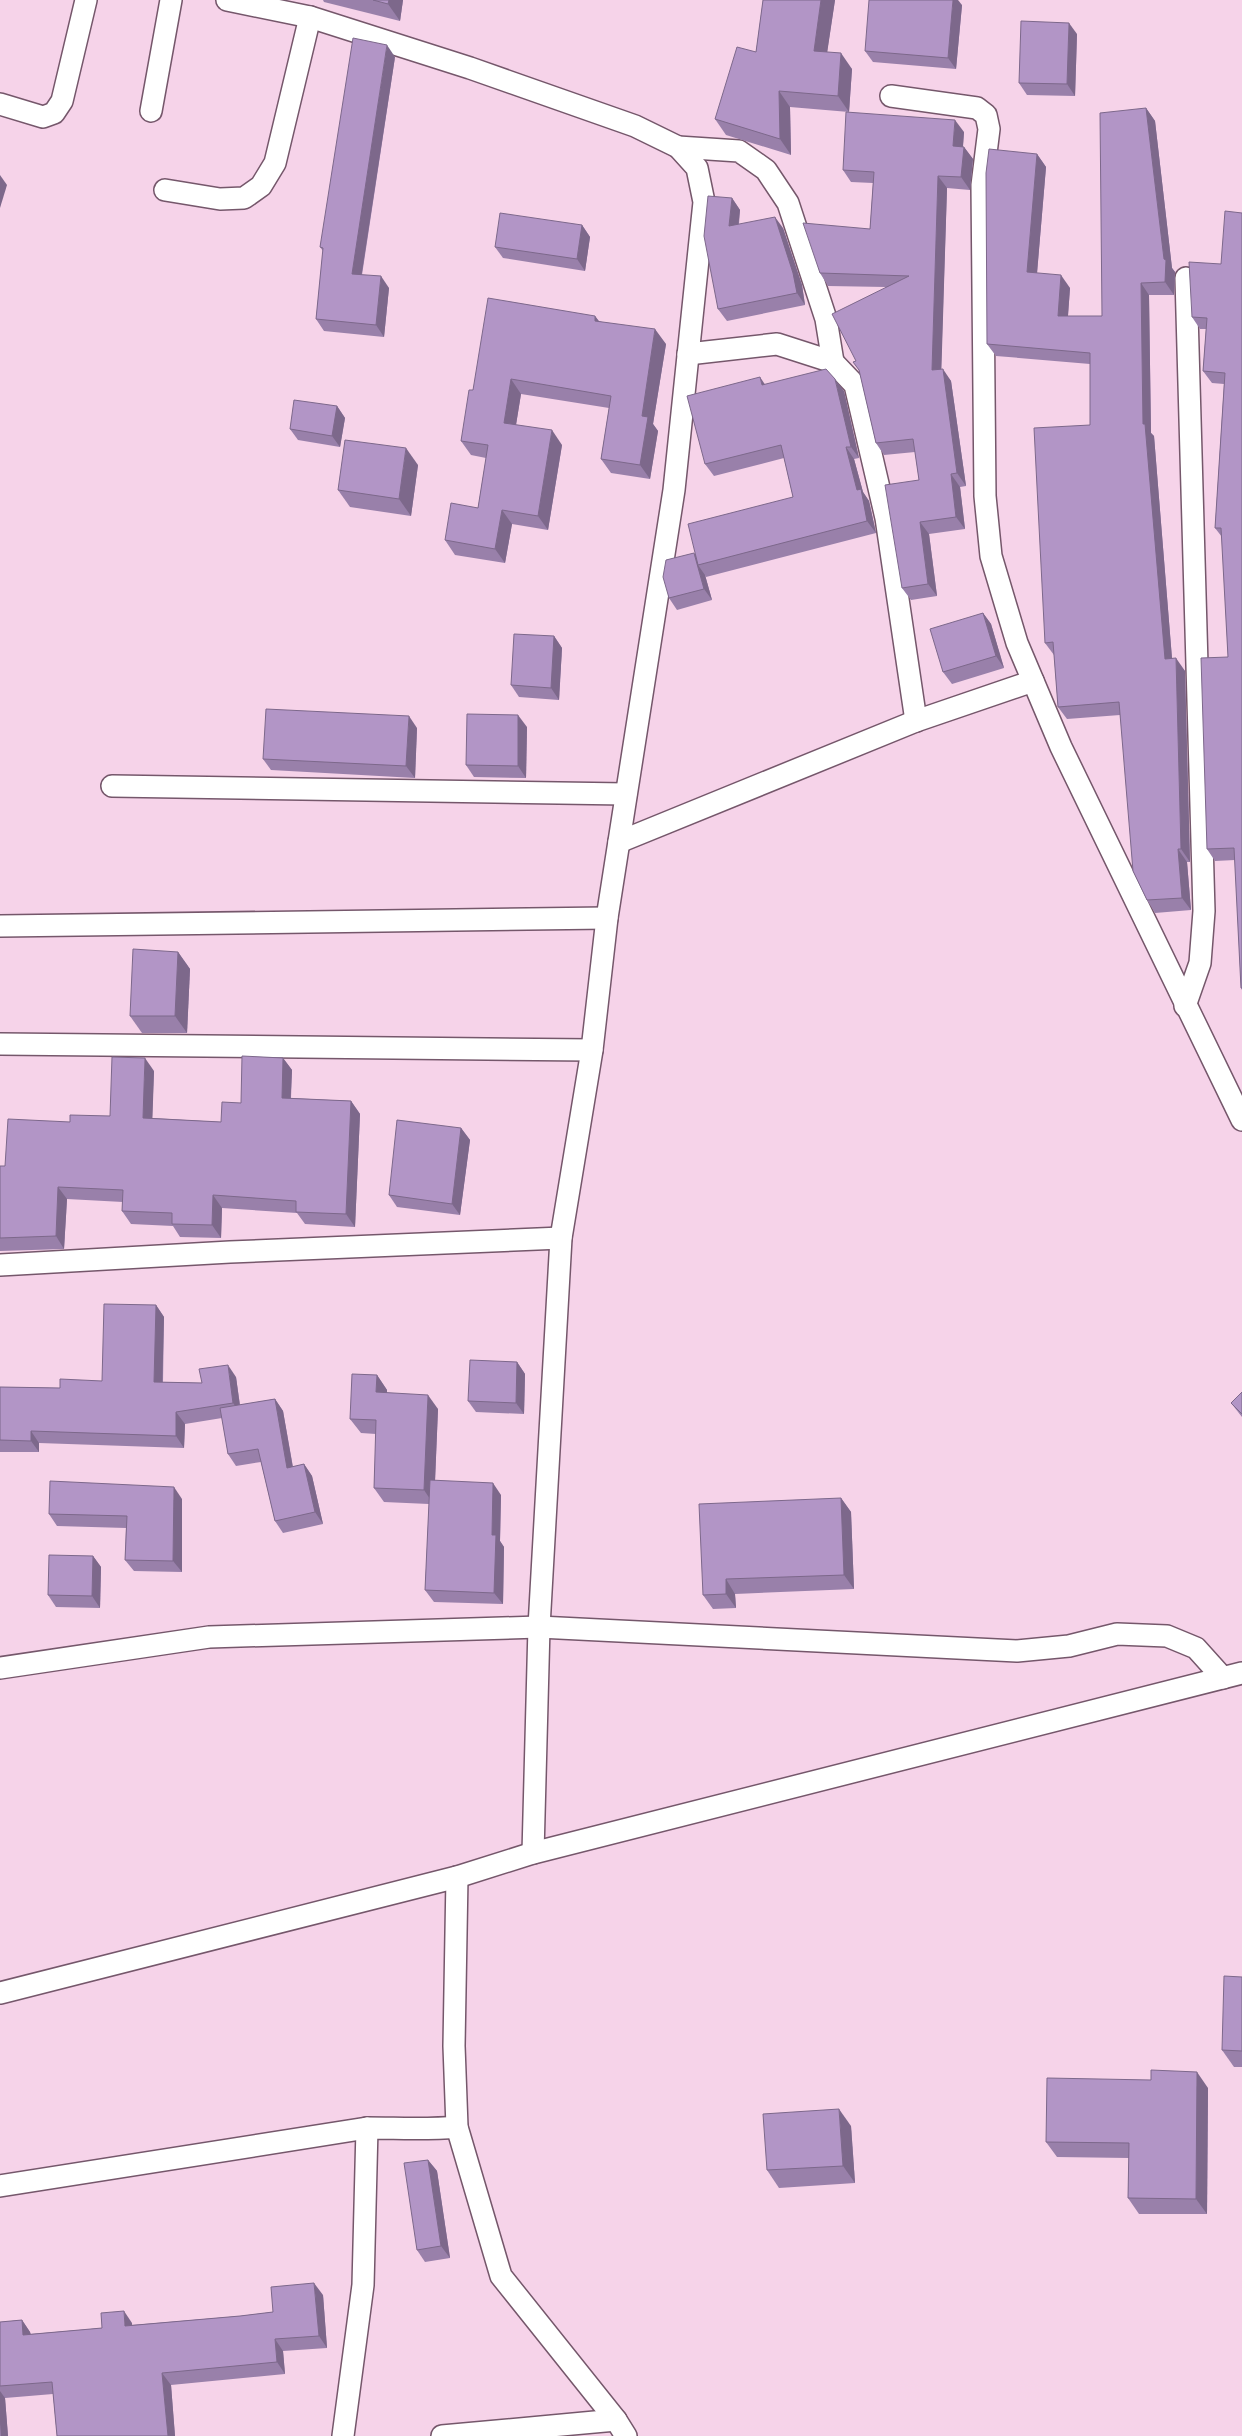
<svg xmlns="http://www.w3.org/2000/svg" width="1242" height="2436" font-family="'Fira Sans Condensed',sans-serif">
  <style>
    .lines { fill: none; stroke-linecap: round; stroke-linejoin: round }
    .minor-casing { stroke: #75576b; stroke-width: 24 }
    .minor { stroke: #fff; stroke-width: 21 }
    .wall { fill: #9980aa }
    .shaded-wall { fill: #7d688b }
    .building { fill: #b295c6; stroke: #7d688b }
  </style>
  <rect width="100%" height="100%" fill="#f6d3e9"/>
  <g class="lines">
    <g class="minor-casing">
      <g id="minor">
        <polyline points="227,0 310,17 470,68 635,126 678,147 697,168 704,202 674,490 607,918 592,1050 561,1238 539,1627 533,1853"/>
        <polyline points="891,96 977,108 986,115 989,129 982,185 985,496 991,556 1017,643 1061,747 1242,1120"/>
        <polyline points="0,104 43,117 54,113 62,101 86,0"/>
        <polyline points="151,111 171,0"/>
        <polyline points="678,147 739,151 766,170 788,203 826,319 833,362"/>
        <polyline points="165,190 220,199 244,198 261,186 275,163 310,17"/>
        <polyline points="688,354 777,344 833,362 855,385 886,518 916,721"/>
        <polyline points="112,786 626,794"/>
        <polyline points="619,842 916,721 1033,681"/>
        <polyline points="0,926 607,918"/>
        <polyline points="1185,1006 1200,963 1204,911 1186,278"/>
        <polyline points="0,1044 592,1050"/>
        <polyline points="0,1265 230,1252 561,1238"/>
        <polyline points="0,1668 209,1637 539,1627 1017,1651 1069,1646 1117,1634 1167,1636 1196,1648 1223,1678"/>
        <polyline points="457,1877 454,2046 457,2127 501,2276 616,2420 626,2436"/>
        <polyline points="0,1993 457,1877 533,1853 1242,1673"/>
        <path d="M0,2186L367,2128C398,2128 427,2130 457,2127"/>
        <polyline points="343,2436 363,2285 367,2128"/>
        <polyline points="442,2436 616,2420"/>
      </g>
    </g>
    <use href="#minor" class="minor"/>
  </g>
  <g class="wall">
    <polygon points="323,0 403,0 400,21 324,2"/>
    <polygon points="763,0 835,0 827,52 852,69 849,112 790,107 791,155 726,135 715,119 756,52"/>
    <polygon points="962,5 956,69 873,62 865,51"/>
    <polygon points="1077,34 1075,96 1027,95 1019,83"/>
    <polygon points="395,57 362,275 389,288 384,337 324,331 316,319 323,251 320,247"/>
    <polygon points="1146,108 1155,121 1172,268 1175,272 1174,295 1149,295 1151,433 1154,436 1172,658 1185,671 1190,862 1187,862 1191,910 1155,913 1147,900 1120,715 1067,719 1058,707 1054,655 1045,643 1090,425 1090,364 996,356 987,344 1037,154 1046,167 1037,273 1070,288 1068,316 1102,316"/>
    <polygon points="964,132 963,147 964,147 973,159 970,190 947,188 941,369 951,381 966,486 960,487 965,529 929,534 937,596 911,600 902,588 919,480 915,452 884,455 876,443 859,370 856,361 886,287 828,286 820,273 870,229 873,183 851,182 843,170"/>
    <polygon points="732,198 740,210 739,224 783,228 802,285 805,305 727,321 718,309"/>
    <polygon points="1242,213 1242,990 1241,988 1235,860 1215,861 1207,849 1228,657 1222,537 1215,528 1224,384 1212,383 1203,371 1206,329 1200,329 1192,317 1221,264"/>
    <polygon points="582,225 590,237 585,271 503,258 495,247"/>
    <polygon points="595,316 599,321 666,344 653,424 658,431 650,479 611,473 601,459 609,408 521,394 516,425 562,445 548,530 512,524 505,563 455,555 445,540 478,508 486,458 471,455 461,441 473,390"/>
    <polygon points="766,385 844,391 859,458 854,459 863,492 869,501 876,533 706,577 705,575 712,600 677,610 669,598 695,555 793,497 784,458 714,476 705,464"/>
    <polygon points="337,406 345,418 340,447 298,440 290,429"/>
    <polygon points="418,465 411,516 350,507 338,490"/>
    <polygon points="983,613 991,624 1004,668 952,684 943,672"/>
    <polygon points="554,636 562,648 559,700 519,697 511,685"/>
    <polygon points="527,727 526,778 474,777 466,765"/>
    <polygon points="417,728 415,778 271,770 263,759"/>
    <polygon points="178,952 190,969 187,1033 142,1033 130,1016"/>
    <polygon points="283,1058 292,1070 291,1098 351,1101 360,1114 355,1227 305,1224 297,1213 222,1208 221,1238 180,1237 173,1226 131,1224 122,1211 123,1202 67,1199 64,1249 0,1251 0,1166 5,1166 70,1122 110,1116 154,1071 152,1118 221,1122 241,1103"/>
    <polygon points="461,1128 470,1140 460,1215 397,1207 389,1195"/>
    <polygon points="156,1305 164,1317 163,1382 202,1383 236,1377 240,1405 275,1399 283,1411 293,1467 304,1464 312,1476 323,1524 283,1533 275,1521 261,1462 236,1466 228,1454 222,1418 185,1424 184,1448 39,1443 39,1452 0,1452 0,1387 60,1388 102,1381"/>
    <polygon points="517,1362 525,1374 524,1414 476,1412 468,1401"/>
    <polygon points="377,1375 387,1390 387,1393 438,1409 435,1481 501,1495 500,1541 504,1547 503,1604 434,1602 425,1590 429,1504 384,1502 374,1488 376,1434 361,1433 350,1419"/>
    <polygon points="1242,1392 1242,1417 1231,1403"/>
    <polygon points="841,1498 851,1512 854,1589 735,1594 736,1608 713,1609 703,1595"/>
    <polygon points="182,1499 182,1572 134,1571 125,1560 126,1528 57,1526 49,1514"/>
    <polygon points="93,1556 101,1567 100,1608 56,1607 48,1595"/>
    <polygon points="1242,1977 1242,2067 1234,2067 1222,2050"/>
    <polygon points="1151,2080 1208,2088 1207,2214 1139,2214 1128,2198 1129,2158 1057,2157 1046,2142"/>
    <polygon points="851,2126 855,2183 779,2188 767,2170"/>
    <polygon points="428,2160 437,2171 450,2258 425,2262 417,2250"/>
    <polygon points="323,2295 327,2348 283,2351 285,2374 171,2385 175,2436 57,2436 53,2394 5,2398 8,2436 0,2436 0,2322 22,2320 30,2332 31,2334 102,2328 132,2323 132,2325 240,2316 273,2312"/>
  </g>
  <g class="shaded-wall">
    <polygon points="389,0 403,0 400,21 388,4"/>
    <polygon points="821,0 835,0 825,67 814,51"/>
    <polygon points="953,0 958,0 962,5 956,69 948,58"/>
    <polygon points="1069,23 1077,34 1075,96 1067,84"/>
    <polygon points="387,45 395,57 360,285 352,274"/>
    <polygon points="841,53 852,69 849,112 838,96"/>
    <polygon points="779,91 790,107 791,155 780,139"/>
    <polygon points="1146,108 1155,121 1172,268 1175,272 1174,295 1165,282 1164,259"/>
    <polygon points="955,120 964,132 962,158 953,146"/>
    <polygon points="964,147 973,159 970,190 961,177"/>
    <polygon points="1037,154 1046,167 1036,285 1027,272"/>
    <polygon points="0,175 7,185 0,208"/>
    <polygon points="938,176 947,188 941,382 932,370"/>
    <polygon points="732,198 740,210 737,237 729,226"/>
    <polygon points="775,217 783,228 802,285 805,305 797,293"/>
    <polygon points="582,225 590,237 585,271 577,259"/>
    <polygon points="1061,275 1070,288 1067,328 1058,316"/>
    <polygon points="381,276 389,288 384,337 376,325"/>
    <polygon points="1141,283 1149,295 1151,433 1154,436 1173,671 1165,659 1143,424"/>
    <polygon points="595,316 605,330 595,321"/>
    <polygon points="655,329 666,344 653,424 658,431 650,479 640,465 642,416"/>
    <polygon points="943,369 951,381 966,486 957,473"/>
    <polygon points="760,377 768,389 762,385"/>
    <polygon points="511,379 521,394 514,437 504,423"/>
    <polygon points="835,379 844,391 859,458 851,447"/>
    <polygon points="337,406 345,418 340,447 332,436"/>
    <polygon points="552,430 562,445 548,530 538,516"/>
    <polygon points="846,447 854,459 863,492 869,501 876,533 867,521 857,490"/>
    <polygon points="406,448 418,465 411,516 399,499"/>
    <polygon points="951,474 960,487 965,529 956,517"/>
    <polygon points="502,510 512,524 505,563 495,549"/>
    <polygon points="920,522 929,534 937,596 928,584"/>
    <polygon points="694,553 701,564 698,565 705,575 712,600 704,589"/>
    <polygon points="983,613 991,624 1004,668 996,656"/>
    <polygon points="554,636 562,648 559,700 551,688"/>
    <polygon points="1176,658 1185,671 1190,862 1181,849"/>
    <polygon points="518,715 527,727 526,778 518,766"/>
    <polygon points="409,716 417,728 415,778 406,766"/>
    <polygon points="1178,849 1187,862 1191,910 1182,898"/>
    <polygon points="178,952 190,969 187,1033 175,1016"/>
    <polygon points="145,1058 154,1071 152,1131 143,1118"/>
    <polygon points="283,1058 292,1070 290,1111 282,1098"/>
    <polygon points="351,1101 360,1114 355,1227 346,1214"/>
    <polygon points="461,1128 470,1140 460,1215 452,1204"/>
    <polygon points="58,1187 67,1199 64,1249 56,1236"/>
    <polygon points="213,1195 222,1208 221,1238 212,1225"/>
    <polygon points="156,1305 164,1317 162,1394 154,1382"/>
    <polygon points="517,1362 525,1374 524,1414 516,1403"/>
    <polygon points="228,1365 236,1377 241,1414 233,1403"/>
    <polygon points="377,1375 387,1390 387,1407 376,1392"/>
    <polygon points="428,1395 438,1409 434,1505 424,1490"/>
    <polygon points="275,1399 283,1411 295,1480 287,1468"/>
    <polygon points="176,1412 185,1424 184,1448 176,1436"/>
    <polygon points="31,1431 39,1443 39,1452 31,1441"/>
    <polygon points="304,1464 312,1476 323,1524 315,1512"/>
    <polygon points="493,1483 501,1495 500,1541 504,1547 503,1604 494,1593 492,1535"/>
    <polygon points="174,1487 182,1499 182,1572 173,1561"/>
    <polygon points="841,1498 851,1512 854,1589 844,1575"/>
    <polygon points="93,1556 101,1567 100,1608 92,1596"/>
    <polygon points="726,1579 735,1594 736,1608 726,1594"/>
    <polygon points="1197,2072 1208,2088 1207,2214 1196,2199"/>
    <polygon points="839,2109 851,2126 855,2183 843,2166"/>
    <polygon points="428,2160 437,2171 450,2258 441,2246"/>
    <polygon points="314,2283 323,2295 327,2348 319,2336"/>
    <polygon points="124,2311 132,2323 133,2338 125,2326"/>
    <polygon points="22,2320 30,2332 32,2347 23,2335"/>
    <polygon points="275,2339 283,2351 285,2374 277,2362"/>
    <polygon points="162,2373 171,2385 175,2436 168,2436"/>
    <polygon points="0,2391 5,2398 8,2436 1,2436 0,2423"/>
  </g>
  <g class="building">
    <polygon points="373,0 389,0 388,4"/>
    <polygon points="763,0 821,0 814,51 841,53 838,96 779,91 780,139 715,119 737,47 756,52"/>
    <polygon points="869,0 953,0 948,58 865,51"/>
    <polygon points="1021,21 1069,23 1067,84 1019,83"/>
    <polygon points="353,38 387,45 352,274 381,276 376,325 316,319 323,248 320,247"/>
    <polygon points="1146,108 1164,259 1166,260 1165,282 1141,283 1143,424 1145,424 1165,659 1176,658 1181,849 1178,849 1182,898 1147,900 1133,871 1119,702 1058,707 1053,642 1045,643 1034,428 1090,425 1090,353 987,344 986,173 989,149 1037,154 1027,272 1061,275 1058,316 1102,316 1100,113"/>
    <polygon points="846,112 955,120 953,146 964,147 961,177 938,176 932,370 943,369 957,473 951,474 956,517 920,522 928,584 902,588 885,485 919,480 913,439 876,443 859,370 853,362 856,361 832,314 909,276 820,273 803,223 870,229 874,172 843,170"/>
    <polygon points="708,196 732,198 729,226 775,217 793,273 797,293 718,309 704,236"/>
    <polygon points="1225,211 1242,213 1242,988 1241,988 1234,848 1207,849 1201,658 1228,657 1221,528 1215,528 1225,373 1203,371 1207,318 1192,317 1189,262 1221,264"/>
    <polygon points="500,213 582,225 577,259 495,247"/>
    <polygon points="488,298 595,316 595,321 655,329 642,416 648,417 640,465 601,459 611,396 511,379 504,423 552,430 538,516 502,510 495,549 445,540 451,503 478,508 488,445 461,441 469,390 473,390"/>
    <polygon points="826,369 835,379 851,447 846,447 857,490 861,489 867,521 698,565 688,524 793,497 781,445 705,464 687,396 760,377 762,385"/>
    <polygon points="294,400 337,406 332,436 290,429"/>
    <polygon points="345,440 406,448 399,499 338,490"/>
    <polygon points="694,553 704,589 669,598 663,577 666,560"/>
    <polygon points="983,613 996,656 943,672 930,629"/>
    <polygon points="514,634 554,636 551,688 511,685"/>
    <polygon points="266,709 409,716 406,766 263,759"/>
    <polygon points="467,714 518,715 518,766 466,765"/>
    <polygon points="133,949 178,952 175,1016 130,1016"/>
    <polygon points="242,1056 283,1058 282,1098 351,1101 346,1214 296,1212 296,1201 213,1195 212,1225 172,1224 172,1213 122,1211 123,1190 58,1187 56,1236 0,1238 0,1166 5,1166 8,1119 70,1122 70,1115 110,1116 112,1057 145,1058 143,1118 221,1122 222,1102 241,1103"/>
    <polygon points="397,1120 461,1128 452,1204 389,1195"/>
    <polygon points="104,1304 156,1305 154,1382 202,1383 199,1369 228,1365 233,1403 176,1412 176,1436 31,1431 31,1441 0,1440 0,1387 60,1388 60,1379 102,1381"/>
    <polygon points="470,1360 517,1362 516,1403 468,1401"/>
    <polygon points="352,1374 377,1375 376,1392 428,1395 424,1490 374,1488 376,1420 350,1419"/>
    <polygon points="1242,1392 1242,1414 1231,1403"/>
    <polygon points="275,1399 287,1468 304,1464 315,1512 275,1521 258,1449 228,1454 220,1408"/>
    <polygon points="430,1480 493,1483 492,1535 496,1535 494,1593 425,1590"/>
    <polygon points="50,1481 174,1487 173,1561 125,1560 127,1516 49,1514"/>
    <polygon points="841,1498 844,1575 726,1579 726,1594 703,1595 699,1504"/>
    <polygon points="49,1555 93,1556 92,1596 48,1595"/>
    <polygon points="1224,1976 1242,1977 1242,2051 1222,2050"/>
    <polygon points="1151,2070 1197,2072 1196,2199 1128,2198 1129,2143 1046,2142 1047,2078 1151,2080"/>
    <polygon points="839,2109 843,2166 767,2170 763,2114"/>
    <polygon points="428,2160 441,2246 417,2250 404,2163"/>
    <polygon points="314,2283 319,2336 275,2339 277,2362 162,2373 168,2436 57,2436 52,2382 0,2386 0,2322 22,2320 23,2335 102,2328 101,2313 124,2311 125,2326 240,2316 273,2312 271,2287"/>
  </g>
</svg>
